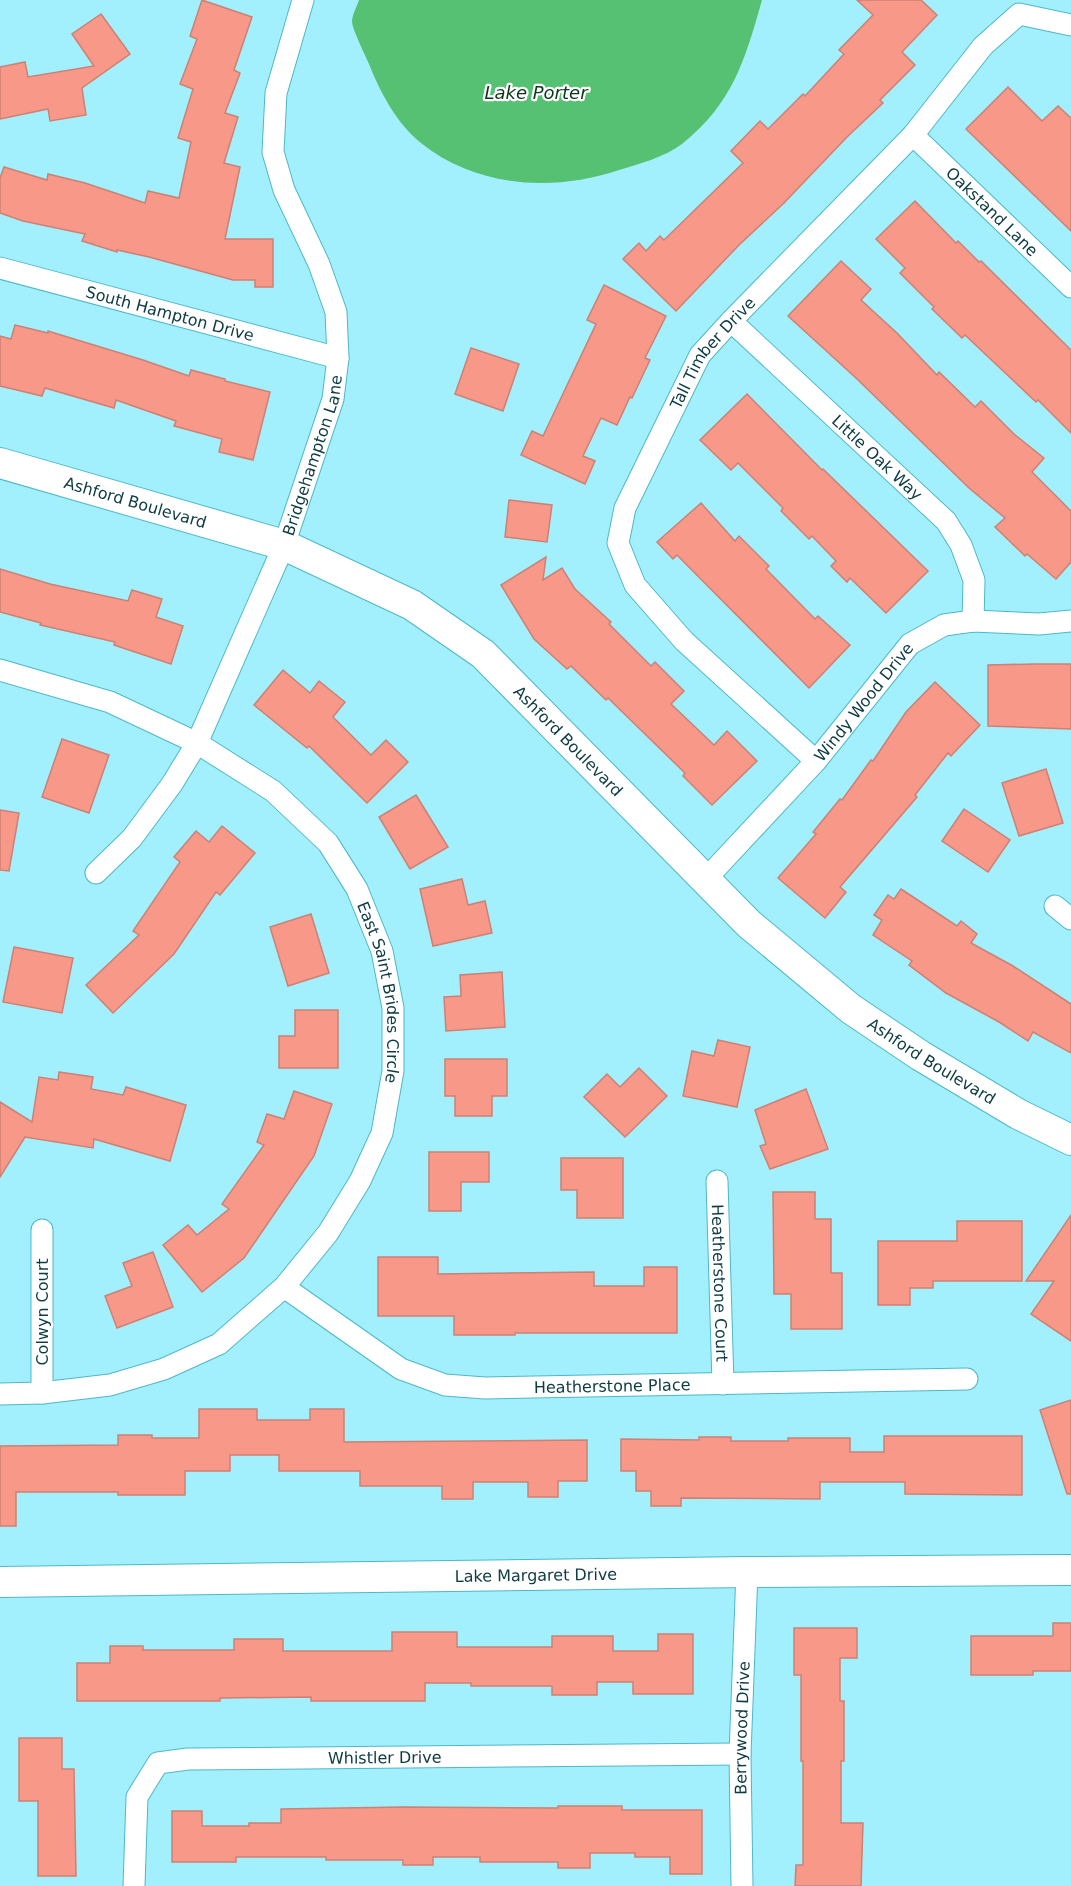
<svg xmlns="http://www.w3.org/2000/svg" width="1071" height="1886" font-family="'DejaVu Sans',sans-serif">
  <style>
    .water { fill: #56c073 }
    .building { fill: #f89888; stroke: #cd8073; stroke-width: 1.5 }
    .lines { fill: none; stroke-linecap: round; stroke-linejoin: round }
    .street-casing { stroke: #4eb7c9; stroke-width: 23 }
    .secondary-casing { stroke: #4eb7c9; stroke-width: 32 }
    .street { stroke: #fff; stroke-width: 21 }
    .secondary { stroke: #fff; stroke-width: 30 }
    .labels { text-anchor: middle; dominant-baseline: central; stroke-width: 4.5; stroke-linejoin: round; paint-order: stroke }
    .street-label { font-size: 16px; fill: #0d3b42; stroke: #fff }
    .water-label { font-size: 18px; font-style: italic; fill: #0a3719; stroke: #fff }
  </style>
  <rect width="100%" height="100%" fill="#a2f0fe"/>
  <path class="water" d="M359,0H762C745,60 733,103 682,144C665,157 639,164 619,170C554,192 477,188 421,143C397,124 380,92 369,64C365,54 353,31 352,22C352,15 357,6 359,0Z"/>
  <g class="building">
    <polygon points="202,0 252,17 234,70 240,73 225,113 238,117 224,163 240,167 225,239 273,239 273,287 255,287 255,280 233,280 149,257 117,250 117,252 82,241 85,234 23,221 0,213 0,178 4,167 47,180 48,174 85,183 145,203 148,191 179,198 191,142 178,138 193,89 180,84 197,39 190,36"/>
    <polygon points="857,0 921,0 937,15 902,52 915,65 880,100 883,103 847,137 784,203 739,245 676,311 623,259 639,243 646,251 660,236 664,240 743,163 731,151 760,121 768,129 803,94 805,96 844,54 839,50 873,15"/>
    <polygon points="101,14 130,54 82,88 86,115 50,121 48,109 0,119 0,67 25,62 28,77 94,66 72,34"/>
    <polygon points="1008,87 1042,121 1058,106 1071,118 1071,231 966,129"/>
    <polygon points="915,201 956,243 958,241 979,262 981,261 1071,350 1071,433 1038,400 1036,402 965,335 962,338 932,309 934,307 900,273 905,268 876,239"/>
    <polygon points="841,261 871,289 861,300 897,333 937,375 939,372 975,407 981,401 1014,434 1044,458 1032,472 1071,511 1071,562 1056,579 1027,554 1025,556 995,527 1005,518 969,488 856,378 788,316"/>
    <polygon points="604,285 666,316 645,358 650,360 632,398 630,397 617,425 601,418 583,456 595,461 585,484 521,455 532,431 543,436 596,324 587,320"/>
    <polygon points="15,325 48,333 48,331 143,360 189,376 191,370 225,379 225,381 270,392 253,460 219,452 222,439 174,426 176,421 116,400 114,408 45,388 42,396 0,386 0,336 11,339"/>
    <polygon points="471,348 519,364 503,411 455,394"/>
    <polygon points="747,394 822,470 823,469 928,571 886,613 850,578 847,582 831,566 836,561 812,536 809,539 781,511 783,508 738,463 731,470 700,440"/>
    <polygon points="509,500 552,505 547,542 505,537"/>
    <polygon points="701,503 735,541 739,536 769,566 766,569 815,619 818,616 850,645 809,688 677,555 673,559 657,542"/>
    <polygon points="546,557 543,580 562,568 575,589 611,622 609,624 651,666 655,662 684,691 671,704 714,745 727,731 757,761 712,805 683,776 685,773 608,698 606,700 571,666 567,669 534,639 501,585"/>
    <polygon points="0,569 50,584 128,601 132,590 162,599 156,617 183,626 171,664 114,645 115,642 40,625 41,623 0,612"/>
    <polygon points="1034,664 1071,664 1071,729 988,726 988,665"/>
    <polygon points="283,670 310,693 319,681 345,702 333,717 371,755 386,740 408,762 367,803 309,746 307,748 254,705"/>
    <polygon points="935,682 980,725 951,756 948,753 915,795 917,797 840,887 846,892 825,918 778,878 816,834 813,832 840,799 842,800 871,760 873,761 906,712"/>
    <polygon points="62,739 109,755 89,813 42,797"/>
    <polygon points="1046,769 1063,823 1019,836 1002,783"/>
    <polygon points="416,795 448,847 410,869 379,817"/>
    <polygon points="964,809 1010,840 988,872 942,841"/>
    <polygon points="0,810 19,813 9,871 0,870"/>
    <polygon points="222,826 255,853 220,895 216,892 174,954 113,1013 86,985 139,935 133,931 180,862 174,857 196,831 209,842"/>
    <polygon points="462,879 468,905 485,901 492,933 433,946 420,889"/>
    <polygon points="901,889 957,926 961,921 977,934 971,943 1013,966 1071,1004 1071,1053 1033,1032 1028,1041 999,1022 946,993 909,965 912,961 873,935 882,920 874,915 888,895 894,899"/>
    <polygon points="311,914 329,973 288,986 270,927"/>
    <polygon points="14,947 73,958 62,1013 3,1002"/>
    <polygon points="502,972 505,1027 446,1031 444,997 461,996 460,975"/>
    <polygon points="295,1010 338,1010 338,1068 279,1068 279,1036 295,1036"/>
    <polygon points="718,1040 750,1047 737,1107 683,1096 692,1051 714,1056"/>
    <polygon points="445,1059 507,1059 507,1096 492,1096 492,1116 455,1116 455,1096 445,1096"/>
    <polygon points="639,1068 667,1096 625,1137 584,1097 607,1074 620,1087"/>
    <polygon points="59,1072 93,1077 91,1089 123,1095 126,1087 186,1105 170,1161 94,1139 93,1148 25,1137 0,1177 0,1102 32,1122 39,1077 58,1080"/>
    <polygon points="806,1089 828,1149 770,1169 760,1146 766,1144 755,1110"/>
    <polygon points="294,1091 332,1104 314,1156 244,1258 202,1292 163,1245 188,1225 197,1235 229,1209 222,1204 264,1145 257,1142 267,1114 284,1119"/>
    <polygon points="429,1152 489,1152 489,1182 461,1182 461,1211 429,1211"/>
    <polygon points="561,1158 623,1158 623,1218 577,1218 577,1190 561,1190"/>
    <polygon points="773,1192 815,1192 815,1219 831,1219 831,1273 842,1273 842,1329 791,1329 791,1294 774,1294"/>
    <polygon points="1071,1215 1071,1341 1031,1314 1054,1281 1026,1281"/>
    <polygon points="957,1221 1022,1221 1022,1281 933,1281 933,1288 910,1288 910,1305 878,1305 878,1241 957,1241"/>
    <polygon points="153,1252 173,1307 117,1328 105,1296 132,1286 123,1263"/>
    <polygon points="378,1257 438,1257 438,1274 594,1272 594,1286 644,1286 644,1267 677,1267 677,1333 515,1333 515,1335 454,1335 454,1316 378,1316"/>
    <polygon points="1071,1400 1071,1494 1067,1494 1040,1410"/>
    <polygon points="199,1409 257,1409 257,1420 310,1420 310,1409 344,1409 344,1442 587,1440 587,1481 558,1481 558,1497 528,1497 528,1482 473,1482 473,1499 442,1499 442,1486 360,1486 360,1471 279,1471 279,1455 230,1455 230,1471 185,1471 185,1495 118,1495 118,1492 16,1492 16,1526 0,1526 0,1446 118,1445 118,1435 152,1435 152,1438 199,1438"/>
    <polygon points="884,1436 1022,1436 1022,1495 905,1494 905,1482 820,1482 820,1499 681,1498 681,1506 651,1506 651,1491 636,1491 636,1471 621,1471 621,1439 699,1440 699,1437 731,1437 731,1441 788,1441 788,1438 850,1438 850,1452 884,1452"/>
    <polygon points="1053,1623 1071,1623 1071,1671 1033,1671 1033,1675 971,1675 971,1636 1053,1636"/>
    <polygon points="794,1628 857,1628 857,1658 840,1658 840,1701 844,1701 844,1761 841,1761 841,1823 863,1823 861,1886 795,1886 796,1865 803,1865 803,1761 801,1761 801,1675 794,1675"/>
    <polygon points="392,1632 457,1632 457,1647 552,1647 552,1636 613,1636 613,1651 658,1651 658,1634 693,1634 693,1694 633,1694 633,1682 597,1682 597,1695 552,1695 552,1686 471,1686 471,1683 425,1683 425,1701 311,1701 311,1697 220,1698 220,1701 77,1701 77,1663 110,1663 110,1646 143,1646 143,1650 234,1650 234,1639 283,1639 283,1651 392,1651"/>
    <polygon points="19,1738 62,1738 62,1769 74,1769 76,1876 38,1876 38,1801 19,1801"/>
    <polygon points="558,1806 622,1806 622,1810 702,1810 702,1874 670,1874 670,1857 635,1857 635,1853 590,1853 590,1868 558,1868 558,1862 480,1862 480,1857 433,1857 433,1865 403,1865 403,1860 326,1860 326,1857 236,1857 236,1862 172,1862 172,1811 202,1811 202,1826 249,1826 249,1823 281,1823 281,1809 403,1807 558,1808"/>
  </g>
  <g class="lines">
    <g class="street-casing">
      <g id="street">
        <path id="s1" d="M913,135L1071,287"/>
        <path id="s2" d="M0,268L338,358"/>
        <path id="s3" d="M731,321L946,521L961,545L974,580L973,621"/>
        <path id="s4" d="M0,670L110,702L197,743L273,791L328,843L357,889L382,951L393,1008V1071L382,1133L360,1181L328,1233L284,1287L219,1344L164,1369L110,1385L42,1393L0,1394"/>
        <path id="s5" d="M816,761L684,641L635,585L618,543L625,508L700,355L731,321L913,135L983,46L1019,14L1071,25"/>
        <path id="s6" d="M96,873L132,838L172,784L197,743L284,545L333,399L338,358L336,312L319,264L284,190L273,152L276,93L303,0"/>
        <path id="s7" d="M704,881L816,761L910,644L944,625L973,621L1039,624L1071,621"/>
        <polyline points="1055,906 1071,919"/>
        <path id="s8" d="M717,1181L723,1384"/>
        <polyline points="42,1230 42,1393"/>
        <path id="s9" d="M284,1287L401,1369L445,1385L485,1388L967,1379"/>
        <path id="s10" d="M134,1886L137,1797L158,1763L188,1759L740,1754"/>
        <path id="s11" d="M742,1886L740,1754L747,1572"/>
      </g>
    </g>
    <g class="secondary-casing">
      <g id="secondary">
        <path id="s12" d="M0,463L284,545L412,605L483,654L749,924L851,1009L921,1056L1018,1114L1071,1140"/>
        <path id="s13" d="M0,1582L747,1572L1071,1570"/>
      </g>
    </g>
    <use href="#street" class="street"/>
    <use href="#secondary" class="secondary"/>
  </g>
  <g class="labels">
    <g class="street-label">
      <text stroke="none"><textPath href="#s1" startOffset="110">Oakstand Lane</textPath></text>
      <text stroke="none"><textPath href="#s2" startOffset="176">South Hampton Drive</textPath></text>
      <text stroke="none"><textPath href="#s5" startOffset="513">Tall Timber Drive</textPath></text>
      <text stroke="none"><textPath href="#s6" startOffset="476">Bridgehampton Lane</textPath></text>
      <text stroke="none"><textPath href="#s3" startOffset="200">Little Oak Way</textPath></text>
      <text stroke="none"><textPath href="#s12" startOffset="141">Ashford Boulevard</textPath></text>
      <text stroke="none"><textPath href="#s7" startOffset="240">Windy Wood Drive</textPath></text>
      <text stroke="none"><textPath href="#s12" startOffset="645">Ashford Boulevard</textPath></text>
      <text stroke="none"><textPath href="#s4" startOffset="538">East Saint Brides Circle</textPath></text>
      <text stroke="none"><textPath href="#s12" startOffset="1131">Ashford Boulevard</textPath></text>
      <text stroke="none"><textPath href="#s8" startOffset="102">Heatherstone Court</textPath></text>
      <text transform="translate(42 1312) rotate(-90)">Colwyn Court</text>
      <text stroke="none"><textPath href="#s9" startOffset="357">Heatherstone Place</textPath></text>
      <text stroke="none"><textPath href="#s13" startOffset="536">Lake Margaret Drive</textPath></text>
      <text stroke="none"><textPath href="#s11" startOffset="158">Berrywood Drive</textPath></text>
      <text stroke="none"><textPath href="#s10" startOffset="356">Whistler Drive</textPath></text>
    </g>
    <g class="water-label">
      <text x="536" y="92">Lake Porter</text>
    </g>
  </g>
</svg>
